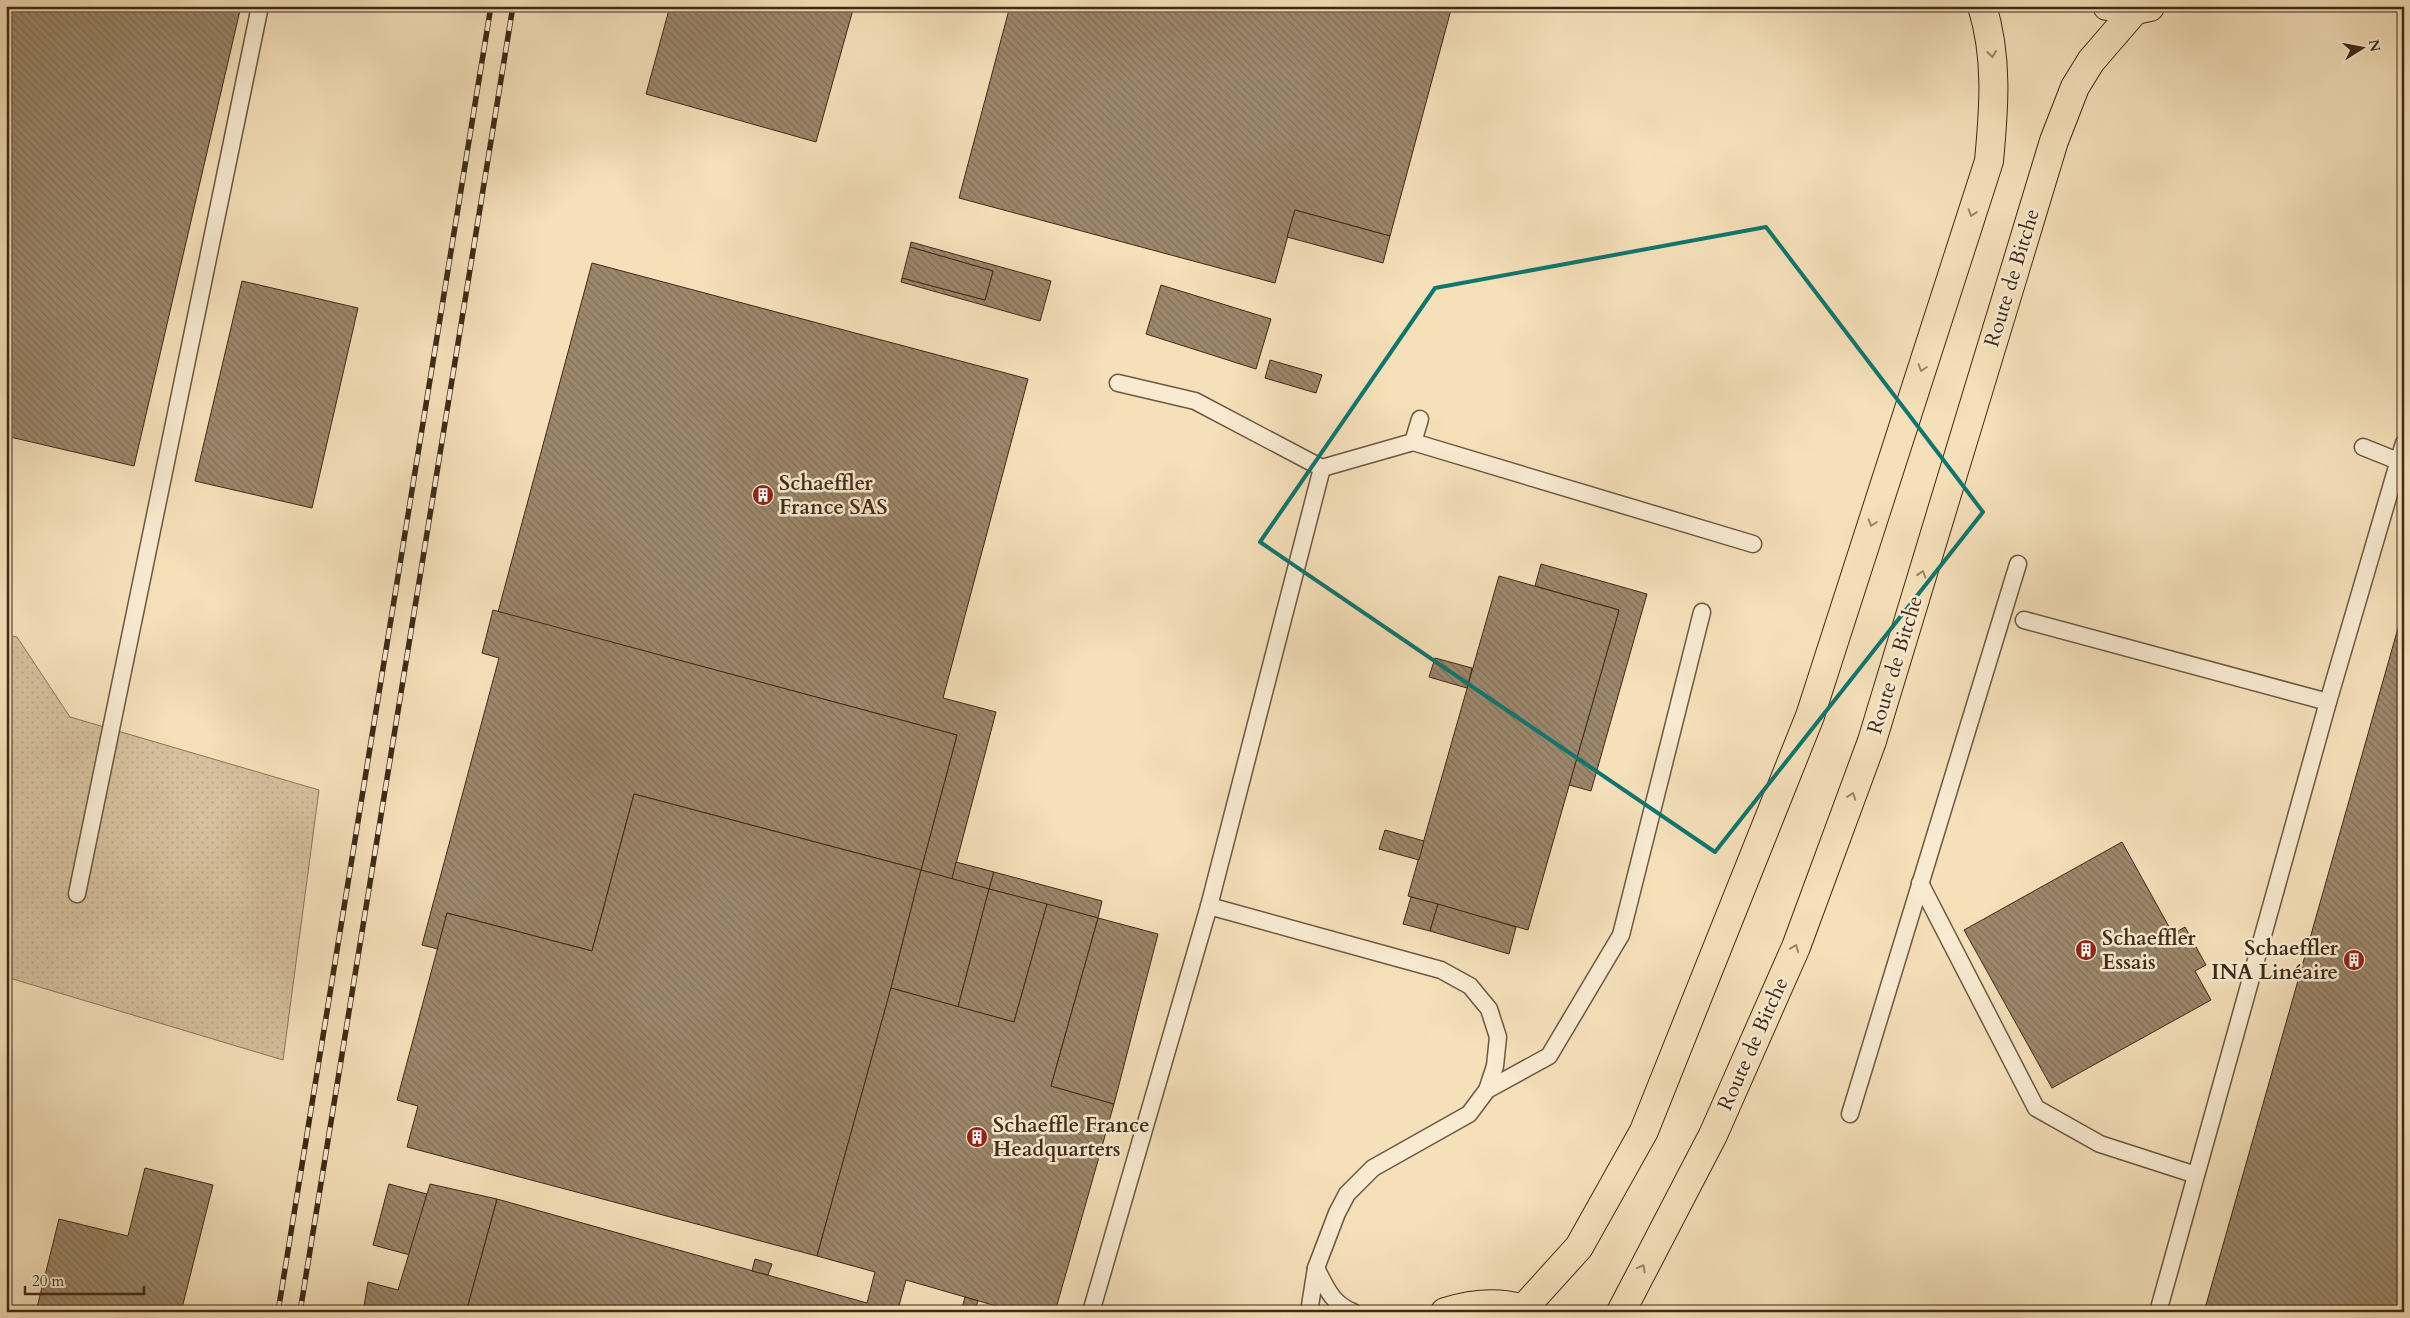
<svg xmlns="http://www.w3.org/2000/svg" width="2410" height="1318" font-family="Cardo,serif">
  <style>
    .grass { fill: url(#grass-dots); stroke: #8a755a }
    .building { fill: url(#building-back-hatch); stroke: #3e2917 }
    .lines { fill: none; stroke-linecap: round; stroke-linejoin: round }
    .service-casing { stroke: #6c5740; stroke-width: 19 }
    .primary-casing { stroke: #3e2917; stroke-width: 30 }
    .service { stroke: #f8ebd2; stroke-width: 16 }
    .primary { stroke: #f5e0ba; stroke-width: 28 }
    .rail-casing { stroke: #3e2917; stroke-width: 5.5 }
    .rail { stroke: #f8ebd2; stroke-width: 4; stroke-dasharray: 11; stroke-linecap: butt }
    .oneway { stroke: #9a8468 }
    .marked { fill: none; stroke: #0f766e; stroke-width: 4; stroke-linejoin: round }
    .labels { text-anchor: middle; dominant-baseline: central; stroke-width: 5; stroke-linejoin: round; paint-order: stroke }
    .street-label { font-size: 21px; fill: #3e2917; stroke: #f8ebd2 }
    .poi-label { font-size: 21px; font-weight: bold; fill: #3e2917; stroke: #f8ebd2; text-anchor: start }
  </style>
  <defs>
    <pattern id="grass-dots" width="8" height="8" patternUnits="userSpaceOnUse" patternTransform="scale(1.25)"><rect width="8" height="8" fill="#d6c19e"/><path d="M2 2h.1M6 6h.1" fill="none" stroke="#b9a687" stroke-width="1.8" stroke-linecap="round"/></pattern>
    <pattern id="building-back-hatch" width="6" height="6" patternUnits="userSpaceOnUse" patternTransform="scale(1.25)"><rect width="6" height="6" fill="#9d886c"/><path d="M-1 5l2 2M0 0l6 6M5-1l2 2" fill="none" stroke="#816f58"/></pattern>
  </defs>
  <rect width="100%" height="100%" fill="#f5e0ba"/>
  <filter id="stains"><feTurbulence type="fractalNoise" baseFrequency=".004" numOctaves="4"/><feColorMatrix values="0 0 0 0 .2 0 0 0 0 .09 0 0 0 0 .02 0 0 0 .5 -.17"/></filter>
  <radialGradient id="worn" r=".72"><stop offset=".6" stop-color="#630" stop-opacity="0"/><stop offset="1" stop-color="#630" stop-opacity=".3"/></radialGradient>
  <polygon class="grass" points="6,635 17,637 70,717 319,790 283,1060 6,977"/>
  <g class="building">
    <polygon points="6,6 241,6 134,466 6,436"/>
    <polygon points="670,6 854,6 816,142 646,94"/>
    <polygon points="1010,6 1452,6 1390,236 1295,210 1275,283 959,198"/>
    <polygon points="1295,210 1390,236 1383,263 1287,237"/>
    <polygon points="911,242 1051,281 1040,321 901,282 902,278 985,300 993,271 910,247"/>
    <polygon points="910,247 993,271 985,300 902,278"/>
    <polygon points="592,263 1028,379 943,698 996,712 952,879 921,870 957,735 498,612"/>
    <polygon points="242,281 358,308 312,508 195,481"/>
    <polygon points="1161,285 1271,319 1256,369 1146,334"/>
    <polygon points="1270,360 1322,375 1316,393 1265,378"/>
    <polygon points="1541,564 1647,594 1591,791 1569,785 1619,610 1535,586"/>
    <polygon points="1499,576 1619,610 1528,930 1408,896"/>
    <polygon points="2404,607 2404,1312 2204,1312"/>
    <polygon points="493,610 957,735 921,870 634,794 592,951 447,913 438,949 422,945 499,658 482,653"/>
    <polygon points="1435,658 1472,668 1467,688 1429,677"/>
    <polygon points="634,794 921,870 891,988 817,1256 407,1147 418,1106 397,1100 447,913 592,951"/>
    <polygon points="1385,830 1424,841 1419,860 1379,849"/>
    <polygon points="2122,842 2173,934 2185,927 2206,965 2195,971 2211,1000 2052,1088 1964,930"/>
    <polygon points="956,862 994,872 989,889 952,879"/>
    <polygon points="921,870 989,889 958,1007 891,988"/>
    <polygon points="994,872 1102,901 1098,918 989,889"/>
    <polygon points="989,889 1047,904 1014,1022 958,1007"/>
    <polygon points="1411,897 1438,904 1430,931 1403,924"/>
    <polygon points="1047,904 1098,918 1051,1086 1114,1104 1055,1312 1017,1312 906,1280 898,1309 908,1312 466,1312 497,1199 867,1303 875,1272 817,1256 891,988 1014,1022"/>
    <polygon points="1438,904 1516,927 1509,954 1430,931"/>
    <polygon points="1098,918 1158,934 1114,1104 1051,1086"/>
    <polygon points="145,1168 213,1185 181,1312 36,1312 59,1219 128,1236"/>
    <polygon points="389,1184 427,1194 410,1255 373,1245"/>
    <polygon points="430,1184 497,1199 466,1312 363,1312 368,1282 398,1290"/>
    <polygon points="755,1259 772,1264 768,1275 752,1271"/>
    <polygon points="965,1297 978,1301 974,1312 961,1312"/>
  </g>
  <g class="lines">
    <g class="service-casing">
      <g id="service">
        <polyline points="1118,383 1195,401 1322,468 1209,906"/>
        <polyline points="1413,442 1753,544"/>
        <polyline points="2363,447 2398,461"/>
        <polyline points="1322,468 1413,442 1420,419"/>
        <polyline points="2024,620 2328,702"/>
        <polyline points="1920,883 2036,1108 2100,1144 2196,1175"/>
        <polyline points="77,894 260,6"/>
        <polyline points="1487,1090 1549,1056 1621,935 1702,612"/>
        <polyline points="1850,1114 2018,564"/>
        <path d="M1316,1268C1326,1287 1332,1304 1353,1312"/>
        <polyline points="1091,1312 1209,906 1441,970 1470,986 1489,1009 1498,1037 1495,1066 1487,1090 1469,1114 1373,1168 1347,1194 1337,1213 1316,1268 1309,1312"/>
        <polyline points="2158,1312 2328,702 2404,443"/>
      </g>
    </g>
    <g class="primary-casing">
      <g id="primary">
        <polyline points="2107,6 2135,10 2150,7"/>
        <path d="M1523,1309L1579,1247L1644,1131L1810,716L1989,161C1994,108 1998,57 1982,6"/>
        <path d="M1445,1312C1474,1303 1503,1300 1531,1312"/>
        <polyline points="1621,1312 1713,1135 1796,947 1872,741 2054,141 2075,87 2091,61 2135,10"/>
      </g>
    </g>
    <use href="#service" class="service"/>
    <use href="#primary" class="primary"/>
    <g class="rail-casing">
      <g id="rail">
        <polyline points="278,1312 491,6"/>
        <polyline points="300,1312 513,6"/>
      </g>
    </g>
    <use href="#rail" class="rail"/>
  </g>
  <defs><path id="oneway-chevron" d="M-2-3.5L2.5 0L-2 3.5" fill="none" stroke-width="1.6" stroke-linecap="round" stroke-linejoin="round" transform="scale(1.25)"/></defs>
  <g class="oneway">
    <use href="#oneway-chevron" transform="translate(1992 54) rotate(83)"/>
    <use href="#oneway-chevron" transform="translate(1972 213) rotate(108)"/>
    <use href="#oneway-chevron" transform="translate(1922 368) rotate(108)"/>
    <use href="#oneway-chevron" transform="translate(1872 523) rotate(108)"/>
    <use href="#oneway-chevron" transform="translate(1922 574) rotate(-73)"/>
    <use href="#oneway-chevron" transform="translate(1852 796) rotate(-70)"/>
    <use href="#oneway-chevron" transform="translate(1795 948) rotate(-68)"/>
    <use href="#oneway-chevron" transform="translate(1642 1268) rotate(-62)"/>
  </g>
  <path class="marked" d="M1766,227L1983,512L1715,852L1260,542L1435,288Z"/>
  <defs>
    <g id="building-disc" transform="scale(1.125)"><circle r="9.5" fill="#8f2418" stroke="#f8ebd2"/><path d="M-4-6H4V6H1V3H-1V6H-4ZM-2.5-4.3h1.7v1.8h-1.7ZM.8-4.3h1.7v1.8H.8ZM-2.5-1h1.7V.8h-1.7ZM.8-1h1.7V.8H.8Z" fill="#fff"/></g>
  </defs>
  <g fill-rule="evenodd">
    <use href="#building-disc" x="763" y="495"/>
    <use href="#building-disc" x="2086" y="950"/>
    <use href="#building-disc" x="2354" y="960"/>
    <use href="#building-disc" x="977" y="1137"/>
  </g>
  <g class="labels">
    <g class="street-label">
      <text transform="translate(2012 278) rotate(-73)">Route de Bitche</text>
      <text transform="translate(1895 665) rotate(-73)">Route de Bitche</text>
      <text transform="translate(1753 1044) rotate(-66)">Route de Bitche</text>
    </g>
    <g class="poi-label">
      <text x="779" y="483">Schaeffler<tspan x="779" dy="24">France SAS</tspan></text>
      <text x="2102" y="938">Schaeffler<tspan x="2102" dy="24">Essais</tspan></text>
      <text x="2338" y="948" text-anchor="end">Schaeffler<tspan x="2338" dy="24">INA Linéaire</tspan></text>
      <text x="993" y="1125">Schaeffle France<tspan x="993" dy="24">Headquarters</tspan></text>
    </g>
  </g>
  <rect width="2410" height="1318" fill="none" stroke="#f5e0ba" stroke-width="25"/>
  <rect x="8" y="8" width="2395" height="1303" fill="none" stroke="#3e2917" stroke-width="2.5"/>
  <rect x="12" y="12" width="2385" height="1293" fill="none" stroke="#3e2917"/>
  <g transform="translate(2362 48) rotate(79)" stroke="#f8ebd2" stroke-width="4" paint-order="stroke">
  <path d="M0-4L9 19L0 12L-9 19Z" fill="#3e2917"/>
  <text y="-8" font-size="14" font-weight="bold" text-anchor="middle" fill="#3e2917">N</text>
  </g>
  <path d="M25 1286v8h119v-8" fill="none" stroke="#3e2917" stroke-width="2.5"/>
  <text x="32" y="1286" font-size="15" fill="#3e2917" stroke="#f8ebd2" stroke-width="4" paint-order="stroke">20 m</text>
  <rect width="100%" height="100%" filter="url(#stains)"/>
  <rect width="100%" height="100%" fill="url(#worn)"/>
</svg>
